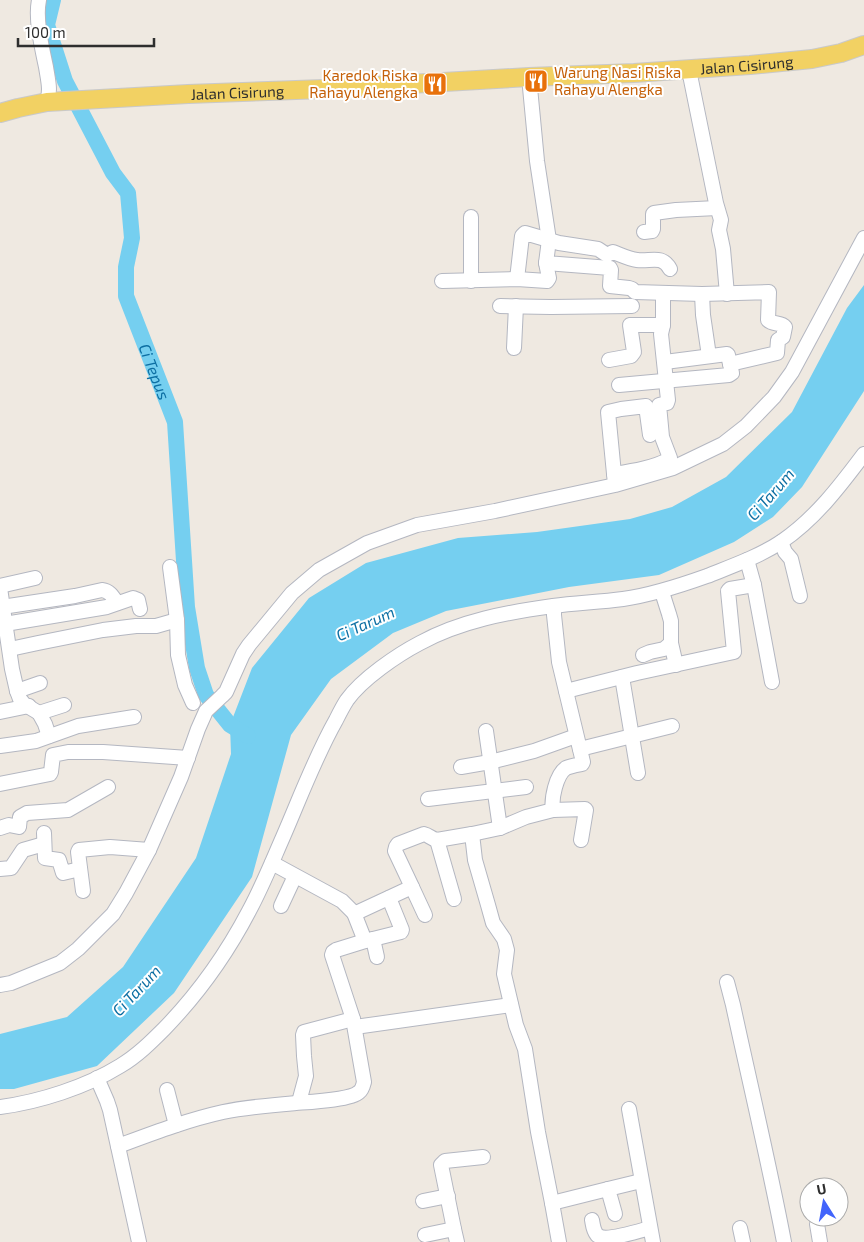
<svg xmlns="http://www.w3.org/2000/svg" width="864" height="1242" font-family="'Exo 2',sans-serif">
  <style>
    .water { fill: #75cff0 }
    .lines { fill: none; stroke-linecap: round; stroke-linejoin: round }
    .river { stroke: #75cff0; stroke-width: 16 }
    .minor-casing { stroke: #b4b7c1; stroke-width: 16 }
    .major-casing { stroke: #c9c9c9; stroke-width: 20 }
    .minor { stroke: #fff; stroke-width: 14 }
    .major { stroke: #f2d163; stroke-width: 18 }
    .labels { text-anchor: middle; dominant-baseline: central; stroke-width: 4; stroke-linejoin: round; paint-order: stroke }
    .street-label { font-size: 15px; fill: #2e2e2e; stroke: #fff }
    .food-label { font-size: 15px; fill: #c56008; stroke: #fff; text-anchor: start }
    .water-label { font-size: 16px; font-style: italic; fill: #0d6fa3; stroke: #fff }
  </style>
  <rect width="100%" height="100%" fill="#efe9e1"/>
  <polygon class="water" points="864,285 864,391 802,487 773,517 734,542 659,575 569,587 446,611 393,633 331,679 291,735 252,877 174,993 97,1066 14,1089 0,1089 0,1034 67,1017 123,967 196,858 231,754 230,725 252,668 309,598 366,563 458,538 537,532 630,519 672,507 726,477 792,412 847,308"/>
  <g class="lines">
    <path class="river" id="s1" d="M53,0L47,25L65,81L113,173L128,193L132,238L126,267V296L175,422L187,607L197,668L206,695L230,725L248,736"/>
    <g class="minor-casing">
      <g id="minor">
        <path d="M39,0C35,19 42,48 46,67C48,80 51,90 47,102"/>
        <polyline points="689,70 716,203 721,220 719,230 723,249 727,294"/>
        <path d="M529,77L537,161L549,240L546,263L610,268L611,270L610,286L629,288L632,289L635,292L702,294L769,292L768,320C773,325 781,322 785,327L783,337L778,340L777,353L730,364"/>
        <polyline points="471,217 471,281"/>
        <polyline points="644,232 652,231 653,229 653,214 654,213 676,210 717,208"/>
        <path d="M517,279L522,236L525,233L559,243L598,249L607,255L613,252C621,255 629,259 637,260C650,262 662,254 670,269"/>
        <polyline points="442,281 517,279 547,281 549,278 546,263"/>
        <polyline points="702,294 703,315 709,356"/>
        <polyline points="500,306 551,307 632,306"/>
        <polyline points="514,348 516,306"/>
        <polyline points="609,360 631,356 634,352 630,325 663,325"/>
        <polyline points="619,385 729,375 732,373 728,355 727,354 665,362"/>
        <path d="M614,474C633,471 653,468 670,459V458L662,437L659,405L667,403L668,400L661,334L663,325V294"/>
        <polyline points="615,484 608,412 621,409 646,406 650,435"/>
        <polyline points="781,542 785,552 791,559 800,596"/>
        <polyline points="747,560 754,585 772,682"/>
        <polyline points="170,567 177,620 178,655 185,685 193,703"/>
        <polyline points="0,586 35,578"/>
        <polyline points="0,588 12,669 17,691 20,699 24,704 39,713 64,705"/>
        <polyline points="662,592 669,614 671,621 671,643 676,665"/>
        <path d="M2,607L75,596L102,590C110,591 113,597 117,603"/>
        <polyline points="5,624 107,607 133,598 138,600 140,609"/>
        <polyline points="10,649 38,643 103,630 136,626 156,626 177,620"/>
        <polyline points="643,655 650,652 664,649 671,643"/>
        <polyline points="622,677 638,773"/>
        <polyline points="17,691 40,683"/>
        <polyline points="566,691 637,673 734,652 728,591 730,589 754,585"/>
        <polyline points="0,712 29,706"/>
        <polyline points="39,713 45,724 49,736"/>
        <polyline points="486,731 500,828"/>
        <polyline points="0,746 36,741 78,726 134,717"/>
        <polyline points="580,749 672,726"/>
        <polyline points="461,767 490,762 534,751 576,736"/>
        <polyline points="0,784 50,774 51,772 53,755 68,752 103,752 188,758"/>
        <polyline points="428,799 526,787"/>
        <path d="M553,810C551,799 556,775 566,768C571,766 577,765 582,764L583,762L559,662L554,615V606"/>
        <polyline points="0,828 9,825 19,827 20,817 27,813 68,810 108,787"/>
        <polyline points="44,833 45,858 59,860 63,873 80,869"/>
        <polyline points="472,834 475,860 488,905 493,923 504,939 507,950 504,974 516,1025 525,1049 538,1132 552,1203 559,1242"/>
        <polyline points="437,840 454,899"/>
        <path d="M272,863L342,901L353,912L356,913L412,887L395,851L396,847L398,844L424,834C429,835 431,839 437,840L472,834L500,828L526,817L553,810L585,809L586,810L581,840"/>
        <polyline points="0,869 11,868 23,850 44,844"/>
        <polyline points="412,887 425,915"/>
        <polyline points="83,891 78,852 79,850 110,847 149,850"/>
        <polyline points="281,906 295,876"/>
        <polyline points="354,913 365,941 401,932 402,930 389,898"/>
        <polyline points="373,939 377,957"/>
        <path d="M727,982L733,1005C750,1084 769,1163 784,1242"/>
        <polyline points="0,985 11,983 60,963 78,949 113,914 126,893 149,850 181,777 198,729 206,711 222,696 226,692 243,654 249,645 292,593 319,570 367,543 417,525 495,511 615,485 673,468 723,444 746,426 774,397 792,372 864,238"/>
        <polyline points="355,1027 511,1005"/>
        <polyline points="97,1078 107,1101 110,1110 139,1242"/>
        <polyline points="167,1090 176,1125"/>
        <polyline points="299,1102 306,1076 304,1056 303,1035 304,1032 353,1019"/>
        <path d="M0,1107C39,1102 86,1087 120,1066C137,1056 151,1042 164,1029C198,994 227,953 249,911C262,887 272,862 283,837C300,798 315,757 336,720C339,714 343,706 347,700C362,679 397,655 420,643C460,621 508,612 553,606C577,603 600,602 623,599C652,595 679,586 707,576C732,566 758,557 781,542C815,519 840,486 864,454"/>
        <polyline points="629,1109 653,1242"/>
        <path d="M118,1146C153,1133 187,1120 223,1112C247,1107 272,1105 296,1103C308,1102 351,1100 359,1092C362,1090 363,1086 364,1082L353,1019L332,955L333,952L336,950L365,941"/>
        <polyline points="423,1201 448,1196"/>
        <polyline points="552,1203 608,1189"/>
        <polyline points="615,1214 608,1189 641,1181"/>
        <path d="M592,1220C593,1225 593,1230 597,1235C605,1242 639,1231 650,1228"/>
        <polyline points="817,1224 820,1242"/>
        <polyline points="740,1228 743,1242"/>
        <polyline points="454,1229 441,1165 445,1161 483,1157"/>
        <polyline points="425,1235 454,1229 457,1242"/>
      </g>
    </g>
    <g class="major-casing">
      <g id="major">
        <path id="s2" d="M0,113L18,108L47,102L188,94L324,89L529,77L634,73L750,65L812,59L841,53L864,45"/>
      </g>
    </g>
    <use href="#minor" class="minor"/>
    <use href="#major" class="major"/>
  </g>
  <defs>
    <g id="restaurant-square" transform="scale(1.25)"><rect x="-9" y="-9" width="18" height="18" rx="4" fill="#e8710a" stroke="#fff"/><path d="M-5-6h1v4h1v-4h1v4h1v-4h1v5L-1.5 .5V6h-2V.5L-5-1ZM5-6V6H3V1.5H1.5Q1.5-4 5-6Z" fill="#fff"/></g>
  </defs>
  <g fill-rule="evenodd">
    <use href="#restaurant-square" x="536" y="81"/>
    <use href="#restaurant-square" x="435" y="84"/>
  </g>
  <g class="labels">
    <g class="street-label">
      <text stroke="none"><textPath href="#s2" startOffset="749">Jalan Cisirung</textPath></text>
      <text stroke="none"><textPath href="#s2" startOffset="239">Jalan Cisirung</textPath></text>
    </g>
    <g class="food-label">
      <text x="554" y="72">Warung Nasi Riska<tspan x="554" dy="17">Rahayu Alengka</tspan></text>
      <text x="418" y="75" text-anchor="end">Karedok Riska<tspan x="418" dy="17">Rahayu Alengka</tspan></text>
    </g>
    <g class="water-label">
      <text stroke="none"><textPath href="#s1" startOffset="398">Ci Tepus</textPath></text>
      <text transform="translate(770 494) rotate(-49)">Ci Tarum</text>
      <text transform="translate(365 623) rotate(-24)">Ci Tarum</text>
      <text transform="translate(136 990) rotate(-47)">Ci Tarum</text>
    </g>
  </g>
  <g transform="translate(824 1202) rotate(349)"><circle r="24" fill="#ffffff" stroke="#ababab"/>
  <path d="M0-4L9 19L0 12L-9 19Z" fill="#4264fb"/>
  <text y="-8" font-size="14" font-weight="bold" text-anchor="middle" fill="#2e2e2e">U</text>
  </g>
  <path d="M18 38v8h136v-8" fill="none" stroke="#2e2e2e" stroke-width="2.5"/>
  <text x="25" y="38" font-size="15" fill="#2e2e2e" stroke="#ffffff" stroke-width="4" paint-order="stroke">100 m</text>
</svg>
